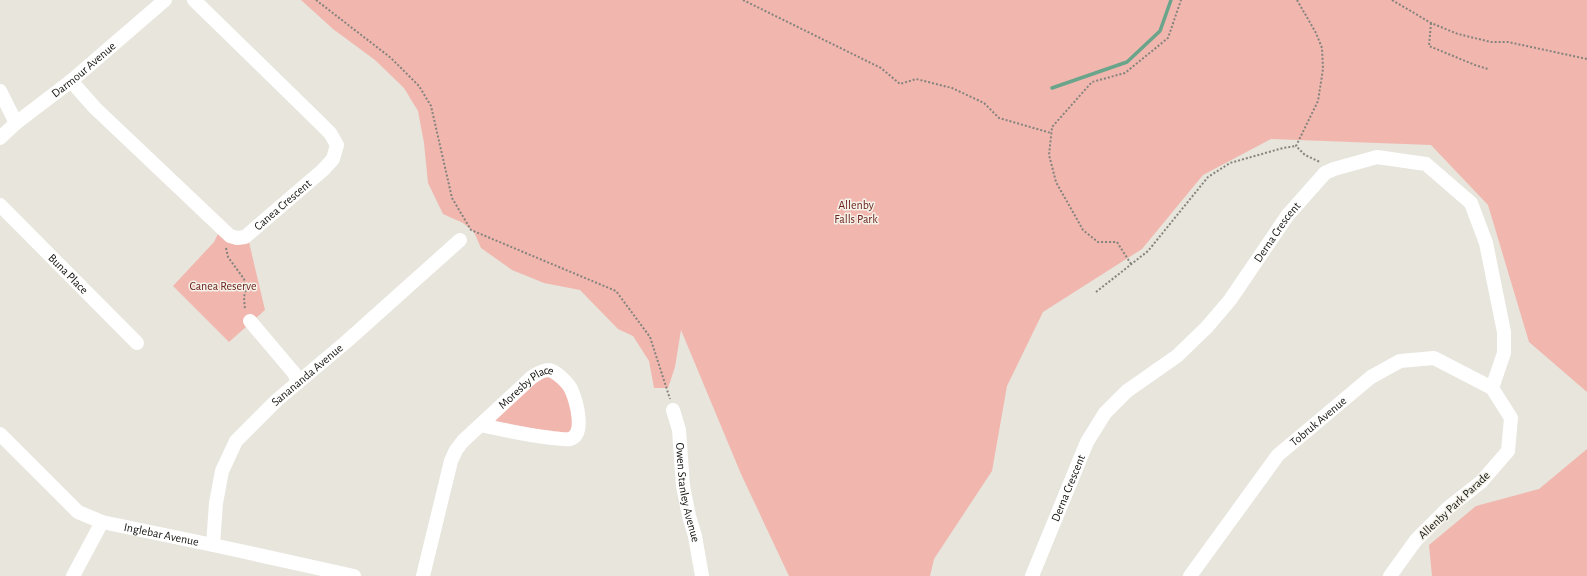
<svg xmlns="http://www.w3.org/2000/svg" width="1587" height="576" font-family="'Alegreya Sans',sans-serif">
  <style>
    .green { fill: #f1b7af }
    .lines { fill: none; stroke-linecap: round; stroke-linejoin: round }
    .stream { stroke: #6aa58b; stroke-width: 3.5 }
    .path { stroke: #84837c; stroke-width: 2; stroke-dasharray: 2 2; stroke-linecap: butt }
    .minor { stroke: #fff; stroke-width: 14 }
    .labels { text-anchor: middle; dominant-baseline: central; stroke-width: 3; stroke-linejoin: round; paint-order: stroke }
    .street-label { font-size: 12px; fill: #131310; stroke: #f5f2e9 }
    .park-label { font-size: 12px; fill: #6b231d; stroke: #f5f2e9 }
  </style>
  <rect width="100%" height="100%" fill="#e7e5dc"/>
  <g class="green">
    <polygon points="301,0 1587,0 1587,392 1529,342 1488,205 1431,145 1271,139 1203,175 1142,249 1043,312 1007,386 992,471 934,559 930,576 789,576 741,474 681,330 675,367 668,388 654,388 649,361 633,336 618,329 580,290 544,283 512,270 481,248 474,232 463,223 443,214 428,183 424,143 418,111 404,88 375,60 333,29"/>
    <polygon points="218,234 248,238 265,310 229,342 173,286 214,242"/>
    <path d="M546,376C568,384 574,410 574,431L565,435L496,421V417L537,381Z"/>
    <polygon points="1587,449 1587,576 1432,576 1429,545 1476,506 1539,489"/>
  </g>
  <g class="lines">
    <polyline class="stream" points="1052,88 1127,62 1160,31 1171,0"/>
    <g class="path">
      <polyline points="316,0 391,58 419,86 431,106 452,198 471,230 616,291 650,337 670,399"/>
      <polyline points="743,0 881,68 900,84 916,79 952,88 984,103 999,118 1051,133"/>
      <polyline points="1297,0 1316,33 1322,48 1323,69 1318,101 1296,146 1305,155 1320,162"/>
      <polyline points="1392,0 1431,23 1458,34 1491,42 1508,42 1587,59"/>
      <polyline points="1431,23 1429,46 1475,65 1488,69"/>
      <polyline points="226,248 228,257 244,279 246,289 244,297 245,310"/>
      <polyline points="1131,264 1117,242 1098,242 1083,230 1056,182 1049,155 1052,127 1092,82 1125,73 1168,38 1181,0"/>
      <polyline points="1096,292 1148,251 1208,177 1230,163 1283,148 1296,146"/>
    </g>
    <g class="minor">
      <path id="s1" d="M71,81L95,108L230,236L237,238L245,237L323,170L333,159L337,145L330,133L319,122L194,0"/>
      <polyline points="0,91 16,123"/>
      <path id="s2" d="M0,138L16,123L71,81L165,0"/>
      <path id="s3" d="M0,205L137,343"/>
      <polyline points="250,321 294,373 298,382"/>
      <path id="s4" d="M673,410L679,430L683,486L689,516L695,536L702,576"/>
      <path id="s5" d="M0,434L78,512L102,522L213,545L354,576"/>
      <path id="s6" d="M213,545L216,503L222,471L236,441L277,400L346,342L460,240"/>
      <polyline points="73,576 102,522"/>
      <path id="s7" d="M423,576L451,461L456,450L463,441L532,377C537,374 542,370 549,370C556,371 568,383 571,389C576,400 586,434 570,439C564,440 557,438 552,438C527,435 503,430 480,425"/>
      <path id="s8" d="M1032,576L1087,442L1105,413L1127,391L1177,356L1207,327L1230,300L1287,216L1325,173L1334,169L1377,157L1426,164L1471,203L1486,243L1504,332V353L1492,388"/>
      <path id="s9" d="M1190,576L1278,455L1371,377L1400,361L1434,358L1492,388L1511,418L1508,451L1481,482L1448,508L1416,540L1390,576"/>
    </g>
  </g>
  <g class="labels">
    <g class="street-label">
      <text stroke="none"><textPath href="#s2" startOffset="108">Darmour Avenue</textPath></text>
      <text stroke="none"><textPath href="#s1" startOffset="287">Canea Crescent</textPath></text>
      <text stroke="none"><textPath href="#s8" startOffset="431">Derna Crescent</textPath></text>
      <text stroke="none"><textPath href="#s3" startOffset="97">Buna Place</textPath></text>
      <text stroke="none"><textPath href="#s6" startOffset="205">Sanananda Avenue</textPath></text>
      <text stroke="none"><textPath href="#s7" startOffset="226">Moresby Place</textPath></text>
      <text stroke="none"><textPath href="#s9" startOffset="202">Tobruk Avenue</textPath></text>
      <text stroke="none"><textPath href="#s8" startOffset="95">Derna Crescent</textPath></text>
      <text stroke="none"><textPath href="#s4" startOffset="84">Owen Stanley Avenue</textPath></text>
      <text transform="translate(1454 505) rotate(-43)">Allenby Park Parade</text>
      <text stroke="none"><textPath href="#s5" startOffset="197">Inglebar Avenue</textPath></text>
    </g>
    <g class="park-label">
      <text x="856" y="205">Allenby<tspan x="856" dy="14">Falls Park</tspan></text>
      <text x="223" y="286">Canea Reserve</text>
    </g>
  </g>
</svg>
